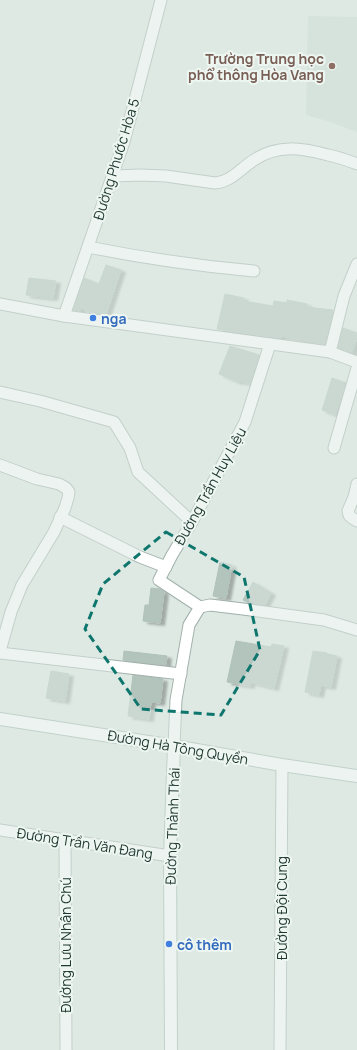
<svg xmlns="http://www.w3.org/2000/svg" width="357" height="1050" font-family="Manrope,sans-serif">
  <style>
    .built { fill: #ccd9d3 }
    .building { fill: #b3c4bd; stroke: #b0c2bb; filter: url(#shadow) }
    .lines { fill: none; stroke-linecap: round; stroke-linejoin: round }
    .street-casing { stroke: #a1b0ab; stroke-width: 13 }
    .secondary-casing { stroke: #9db5ac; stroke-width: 14 }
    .street { stroke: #fff; stroke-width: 11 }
    .secondary { stroke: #fff; stroke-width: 12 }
    .marked { fill: none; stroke: #0f766e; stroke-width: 3; stroke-dasharray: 8 5; stroke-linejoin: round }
    .education-dot { fill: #8d6e63; stroke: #eef6f2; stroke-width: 1.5 }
    .shop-dot { fill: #3f7fe0; stroke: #eef6f2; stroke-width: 1.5 }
    .labels { text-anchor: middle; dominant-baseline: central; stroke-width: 4; stroke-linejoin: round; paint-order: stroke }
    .education-label { font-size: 14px; font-weight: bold; fill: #785e54; stroke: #eef6f2; text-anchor: end }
    .street-label { font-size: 14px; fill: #203832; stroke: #eef6f2 }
    .shop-label { font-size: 14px; font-weight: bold; fill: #366cbe; stroke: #eef6f2; text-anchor: start }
  </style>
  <defs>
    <filter id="shadow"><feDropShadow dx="4.5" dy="2.5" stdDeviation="1" flood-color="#0004"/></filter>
  </defs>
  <rect width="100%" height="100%" fill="#dee9e4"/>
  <polygon class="built" points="308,16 357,17 357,132 327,121 306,115"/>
  <g class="building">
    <polygon points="106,265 121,270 106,315 95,313 81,308 80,311 73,310 84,278 99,284"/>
    <polygon points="29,278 56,281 53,298 26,295"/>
    <polygon points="225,294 244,298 243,301 273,306 274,301 287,303 287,300 307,304 306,307 333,310 325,344 312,342 312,341 282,336 281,338 217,329"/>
    <polygon points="343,328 357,333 357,338 352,353 338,348"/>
    <polygon points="230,346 259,355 250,384 239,381 238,382 219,374"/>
    <polygon points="332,378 346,383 335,415 322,410"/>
    <polygon points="220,562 232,565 226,598 213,596"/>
    <polygon points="253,582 271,593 265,605 249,603 243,600"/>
    <polygon points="151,588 160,589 164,592 160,623 143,621 145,605 149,605"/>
    <polygon points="236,641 271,647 272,644 284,646 274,688 250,682 250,686 227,682"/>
    <polygon points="124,651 167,656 166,665 123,660"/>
    <polygon points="313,651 327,653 327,654 337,656 331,687 321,685 319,695 305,692"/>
    <polygon points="51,671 69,674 65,701 46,698"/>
    <polygon points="133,675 163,679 160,703 151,702 149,719 128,716"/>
  </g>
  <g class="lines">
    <g class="street-casing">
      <g id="street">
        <path d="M113,176L140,175L166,176L215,183C231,182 241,168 254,160C278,144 301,148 328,155C338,157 347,160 357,164"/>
        <path d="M88,247C143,258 198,266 254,271"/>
        <polyline points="0,304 64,316 330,352 357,362"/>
        <polyline points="64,316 124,142 161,0"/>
        <polyline points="330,352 344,296 357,264"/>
        <polyline points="0,392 40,401 114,422 130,448 138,472 192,522"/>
        <polyline points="334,448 357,368"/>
        <polyline points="0,465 37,479 59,484 66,488 69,492 68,498 65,508 54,532 22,585 11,612 0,651"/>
        <polyline points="357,484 354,497 348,511 349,515 352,518 357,521"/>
        <polyline points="60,517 140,557 166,567"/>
        <polyline points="200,607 159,580 172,555 192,522 245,422 270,344"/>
        <polyline points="200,607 210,605 243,609 324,620 357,630"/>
        <polyline points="0,653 181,674"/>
        <polyline points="174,746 176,700 189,625 200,607"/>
        <polyline points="0,830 170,856"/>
        <polyline points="65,840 66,1050"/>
        <polyline points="280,1050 282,765"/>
      </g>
    </g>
    <g class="secondary-casing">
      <g id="secondary">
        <polyline points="0,719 174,746 282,765 357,776"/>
        <polyline points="171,1050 170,856 174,746"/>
      </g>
    </g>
    <use href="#street" class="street"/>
    <use href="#secondary" class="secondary"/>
  </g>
  <path d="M0 0H357V1050H0ZM166,532L244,577L260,650L221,715L141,709L85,629L103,584Z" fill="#dee9e4" fill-opacity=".55" fill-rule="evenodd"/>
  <path class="marked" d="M166,532L244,577L260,650L221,715L141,709L85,629L103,584Z"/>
  <circle class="education-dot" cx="332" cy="66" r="4"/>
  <g class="shop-dot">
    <circle cx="93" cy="318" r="4"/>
    <circle cx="169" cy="944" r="4"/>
  </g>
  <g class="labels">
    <g class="education-label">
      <text x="324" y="58">Trường Trung học<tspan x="324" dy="16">phổ thông Hòa Vang</tspan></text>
    </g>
    <g class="street-label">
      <text transform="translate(116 159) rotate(-73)">Đường Phước Hòa 5</text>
      <text transform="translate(210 486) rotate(-61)">Đường Trần Huy Liệu</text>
      <text transform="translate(178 747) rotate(10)">Đường Hà Tông Quyền</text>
      <text transform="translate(172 826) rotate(-88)">Đường Thành Thái</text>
      <text transform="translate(85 843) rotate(9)">Đường Trần Văn Đang</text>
      <text transform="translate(281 908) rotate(-90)">Đường Đội Cung</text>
      <text transform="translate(65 945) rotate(-90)">Đường Lưu Nhân Chú</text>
    </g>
    <g class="shop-label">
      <text x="101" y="318">nga</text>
      <text x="177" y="944">cô thêm</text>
    </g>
  </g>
</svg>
